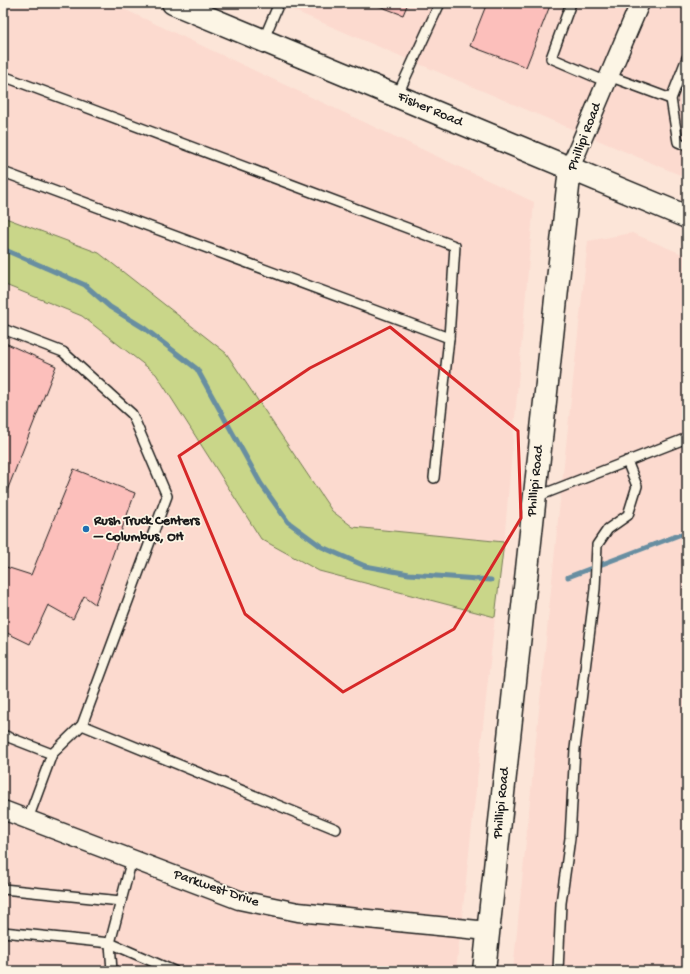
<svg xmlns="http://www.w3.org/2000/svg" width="690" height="974" font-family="'Gochi Hand',sans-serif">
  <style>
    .built { fill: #fcdacf }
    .green { fill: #c9d689; stroke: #727952 }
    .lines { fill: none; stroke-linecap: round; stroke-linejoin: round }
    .stream { stroke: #678ea1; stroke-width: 5 }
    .building { fill: #fcbfbb; stroke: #1c1c1c }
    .lane-casing { stroke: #1c1c1c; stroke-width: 12 }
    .street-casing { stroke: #1c1c1c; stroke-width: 21 }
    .secondary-casing { stroke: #1c1c1c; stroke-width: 25 }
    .lane { stroke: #fcf5e5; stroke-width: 9 }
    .street { stroke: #fcf5e5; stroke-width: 18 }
    .secondary { stroke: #fcf5e5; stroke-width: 22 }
    .marked { fill: none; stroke: #d62828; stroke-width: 3; stroke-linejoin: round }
    .poi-dot { fill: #1f6fb2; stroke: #fcf5e5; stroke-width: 1.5 }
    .labels { text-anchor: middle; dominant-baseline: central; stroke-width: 3.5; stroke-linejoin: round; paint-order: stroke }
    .street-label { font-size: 14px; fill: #1c1c1c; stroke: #fcf5e5 }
    .poi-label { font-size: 14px; font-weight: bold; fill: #1c1c1c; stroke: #fcf5e5; text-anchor: start }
  </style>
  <rect width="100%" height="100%" fill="#fce5d8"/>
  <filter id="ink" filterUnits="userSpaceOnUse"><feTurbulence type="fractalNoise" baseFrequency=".025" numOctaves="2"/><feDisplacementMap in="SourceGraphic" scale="8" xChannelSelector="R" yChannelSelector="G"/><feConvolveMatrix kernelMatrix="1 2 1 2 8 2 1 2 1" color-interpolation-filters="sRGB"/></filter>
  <g filter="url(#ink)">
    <g class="built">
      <polygon points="3,3 111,3 534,202 504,542 353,527 332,511 99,253 3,217"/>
      <polygon points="276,3 687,3 687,178"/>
      <polygon points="632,233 687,256 687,971 513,971 558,520 588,241"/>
      <polygon points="3,284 82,316 156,374 261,539 319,571 495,617 456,971 3,971"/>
    </g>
    <polygon class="green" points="3,217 99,253 226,353 332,511 353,527 504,542 495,617 319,571 261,539 156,374 82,316 3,284"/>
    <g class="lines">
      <g class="stream">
        <polyline points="3,249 85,285 110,307 144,328 197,369 261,484 288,522 322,547 365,566 409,574 491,580"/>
        <polyline points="568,577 687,532"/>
      </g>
    </g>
    <g class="building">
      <polygon points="371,3 408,3 403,15"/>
      <polygon points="487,3 551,3 526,67 470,46"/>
      <polygon points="3,342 56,366 3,501"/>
      <polygon points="74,469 135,493 95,604 84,596 73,619 48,605 30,644 3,631 3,566 31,575"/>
    </g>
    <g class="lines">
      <g class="lane-casing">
        <g id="lane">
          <polyline points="571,3 551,58 607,82"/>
          <polyline points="263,41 279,3"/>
          <polyline points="687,58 671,99 678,142 687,146"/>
          <polyline points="3,76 455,246 449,338"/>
          <polyline points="609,76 671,99"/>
          <polyline points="397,96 440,3"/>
          <polyline points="3,172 449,338 434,478"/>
          <polyline points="3,329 63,352 132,414 167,496 82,725"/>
          <polyline points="536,497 687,438"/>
          <polyline points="3,735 52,754 28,819"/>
          <polyline points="52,754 82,725 336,829"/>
          <polyline points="3,889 121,901"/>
          <polyline points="3,932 110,943 174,971"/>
          <polyline points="112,971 110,943 132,859"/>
          <polyline points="558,971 561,903 570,838 575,749 595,589 597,545 608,529 628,515 637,486 627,461"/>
        </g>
      </g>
      <g class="street-casing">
        <g id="street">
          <polyline points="570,168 640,3"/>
          <polyline points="3,810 239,900 298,912 488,931"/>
        </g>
      </g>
      <g class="secondary-casing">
        <g id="secondary">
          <polyline points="173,3 687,217"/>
          <polyline points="484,971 570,168"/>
        </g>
      </g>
      <use href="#lane" class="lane"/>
      <use href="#street" class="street"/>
      <use href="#secondary" class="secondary"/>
    </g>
  </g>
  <path class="marked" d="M390,327L518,431L521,518L454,629L343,692L245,614L179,456L310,368Z"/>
  <circle class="poi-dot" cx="86" cy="529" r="4"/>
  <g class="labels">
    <g class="street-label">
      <text transform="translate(430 110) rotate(23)">Fisher Road</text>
      <text transform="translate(585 137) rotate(-69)">Phillipi Road</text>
      <text transform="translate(536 481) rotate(-84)">Phillipi Road</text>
      <text transform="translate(502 803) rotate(-84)">Phillipi Road</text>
      <text transform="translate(216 889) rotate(19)">Parkwest Drive</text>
    </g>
    <g class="poi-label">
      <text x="94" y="521">Rush Truck Centers<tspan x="94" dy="16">– Columbus, OH</tspan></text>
    </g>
  </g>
  <rect width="690" height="974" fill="none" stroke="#fcf5e5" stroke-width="16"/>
  <rect x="8" y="8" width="674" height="958" fill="none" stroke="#1c1c1c" stroke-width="1.5" filter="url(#ink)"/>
</svg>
